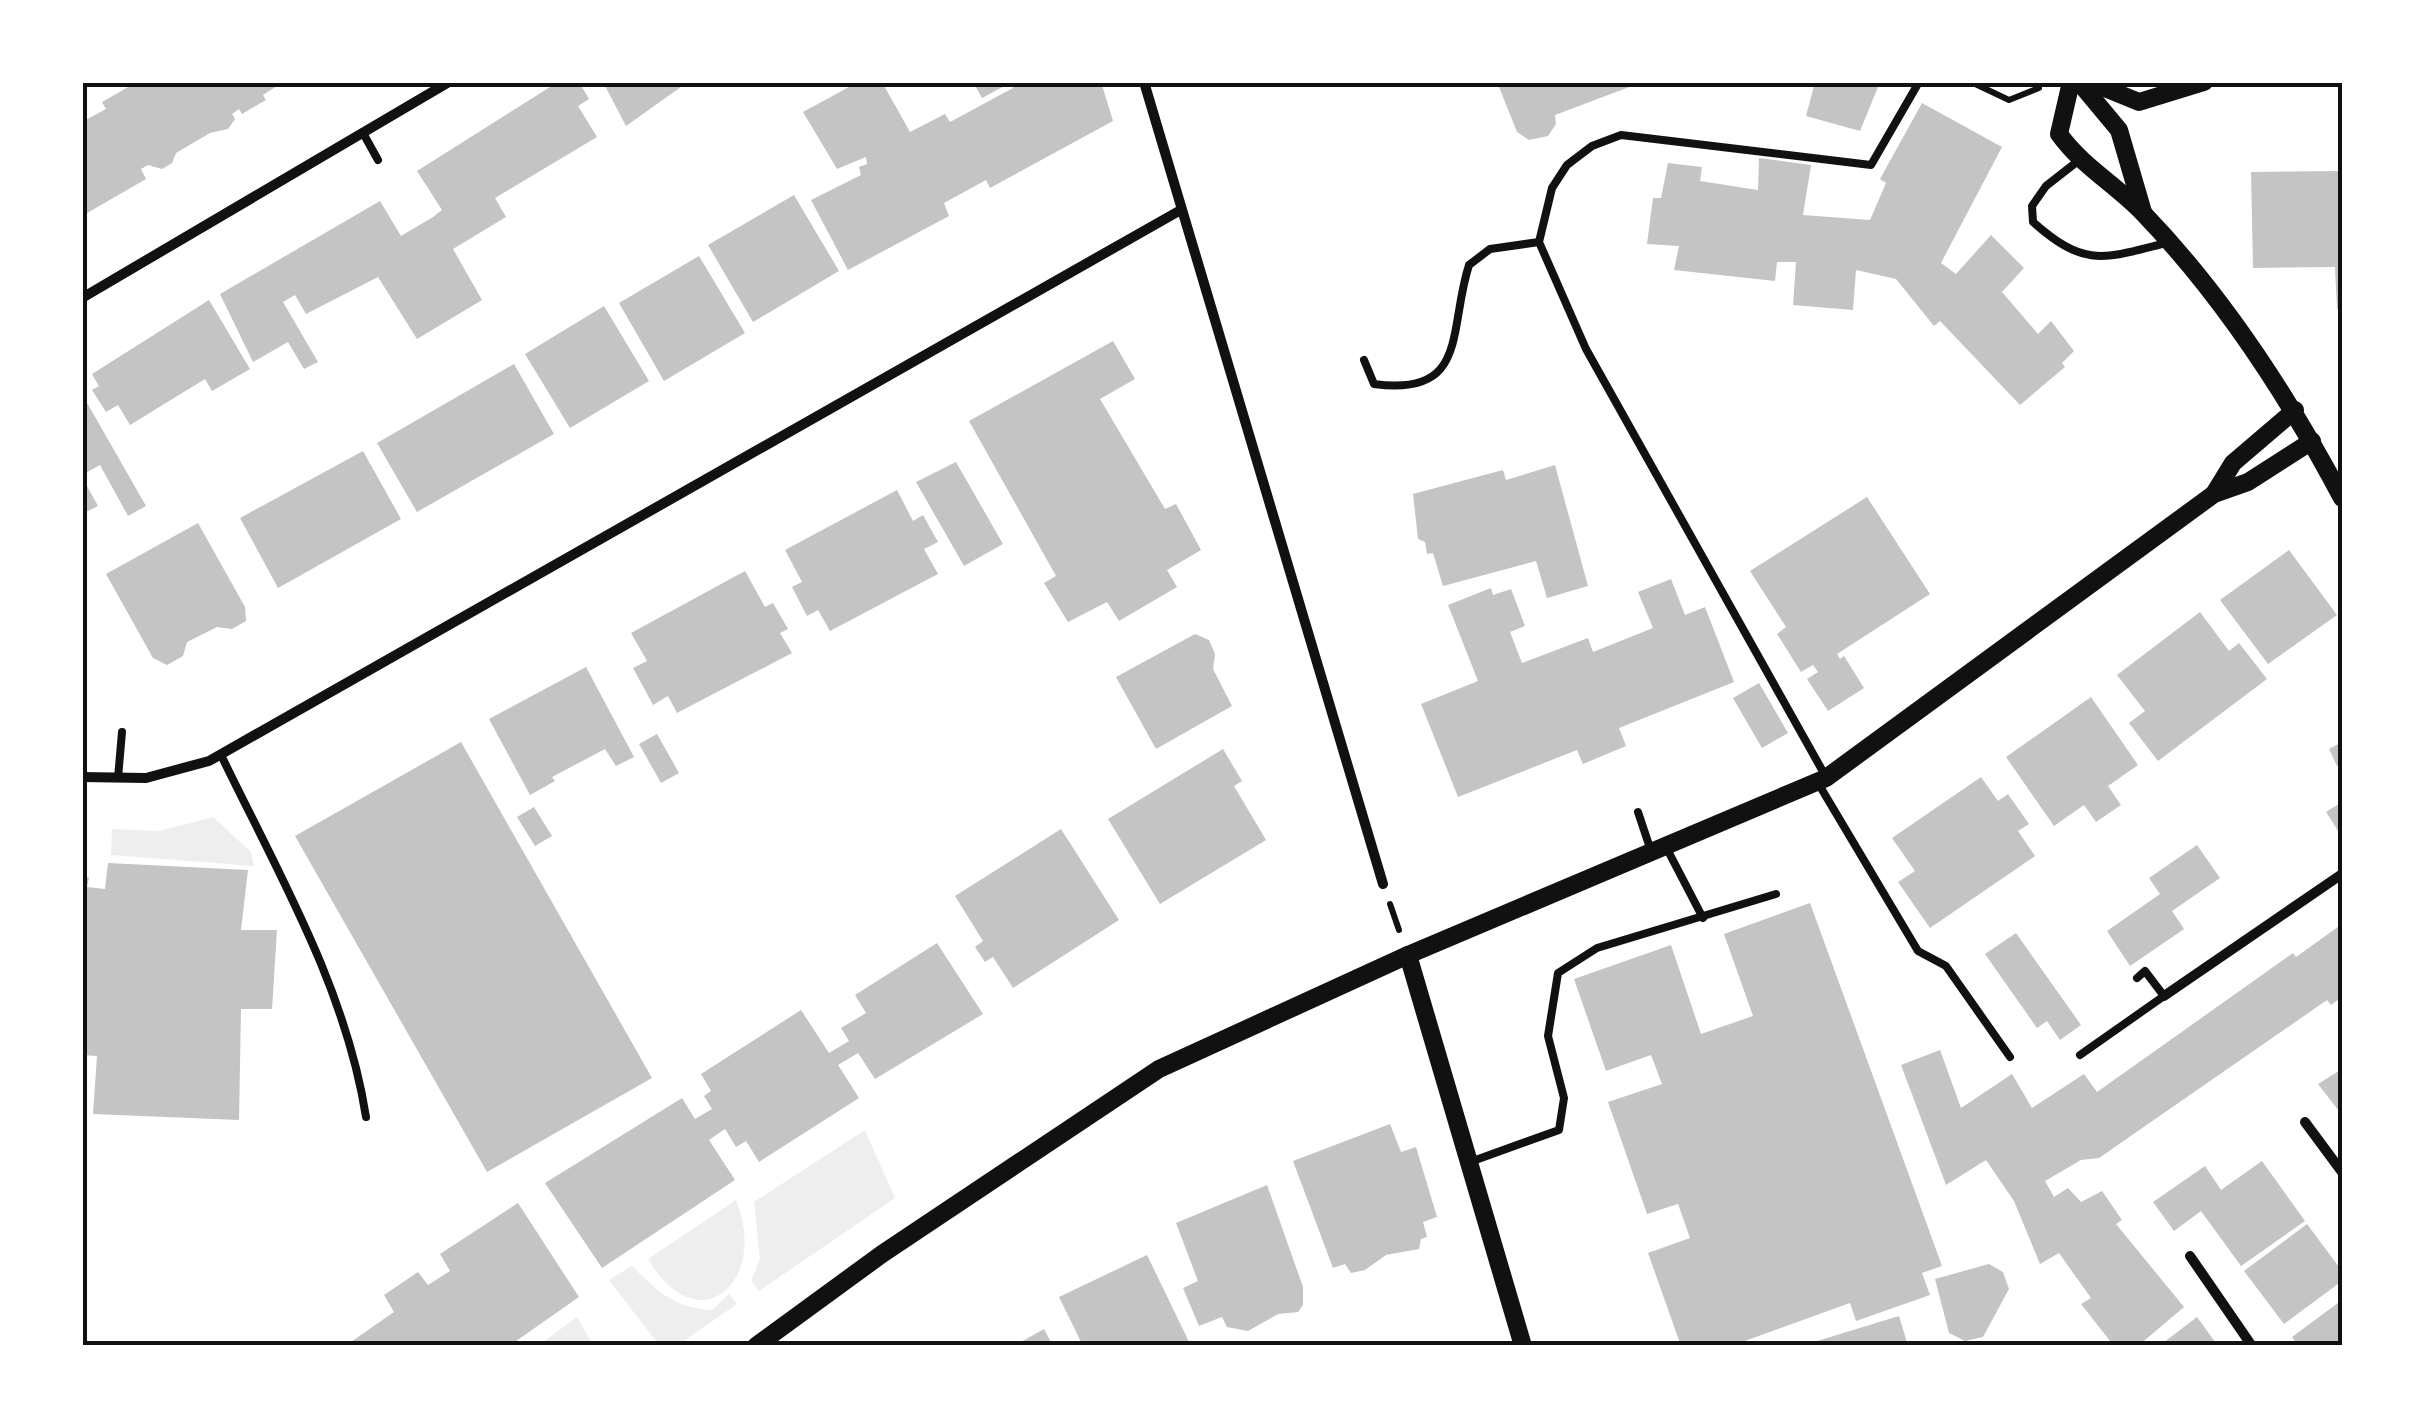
<svg xmlns="http://www.w3.org/2000/svg" width="2425" height="1428" font-family="Helvetica,sans-serif">
  <style>
    .green { fill: #eee }
    .building { fill: #c4c4c4 }
    .lines { fill: none; stroke-linecap: round; stroke-linejoin: round }
    .path { stroke: #111; stroke-width: 6 }
    .service { stroke: #111; stroke-width: 8 }
    .minor { stroke: #111; stroke-width: 10 }
    .tertiary { stroke: #111; stroke-width: 18 }
    .neatline { fill: none; stroke: #111; stroke-width: 4 }
  </style>
  <rect width="100%" height="100%" fill="#fff"/>
  <g class="green">
    <polygon points="213,817 251,852 254,866 111,855 112,829 159,831"/>
    <polygon points="865,1130 895,1198 759,1291 751,1281 760,1259 754,1202"/>
    <path d="M736,1200C769,1281 699,1345 648,1259Z"/>
    <path d="M632,1266C657,1291 674,1308 712,1310L729,1294L737,1304L678,1345H659L609,1280Z"/>
    <polygon points="577,1317 593,1345 539,1345"/>
  </g>
  <g class="building">
    <polygon points="137,82 283,82 263,95 266,100 242,114 239,109 232,114 235,119 228,129 210,133 176,153 172,163 162,169 148,165 141,169 146,179 82,216 82,122 106,109 102,102"/>
    <polygon points="558,82 579,82 589,99 578,106 597,137 495,198 506,217 453,249 482,300 417,339 378,277 306,314 295,295 283,302 318,362 304,369 288,342 253,362 220,294 380,201 401,236 433,217 442,210 417,171"/>
    <polygon points="603,82 688,82 626,126"/>
    <polygon points="858,82 882,82 910,132 945,114 950,122 1013,88 1010,83 982,98 973,82 1101,82 1113,121 990,188 986,180 944,203 949,216 848,270 811,200 861,175 859,167 867,164 866,157 837,169 803,112"/>
    <polygon points="1497,82 1640,82 1640,83 1555,115 1556,124 1548,136 1529,140 1517,132"/>
    <polygon points="1815,82 1880,82 1860,131 1806,116"/>
    <polygon points="1922,103 2002,147 1941,263 1956,274 1991,235 2024,268 2002,292 2038,334 2051,321 2074,351 2062,363 2065,367 2020,405 1940,321 1934,326 1896,279 1856,270 1853,310 1793,305 1796,262 1777,262 1775,281 1674,270 1679,246 1647,244 1653,198 1661,198 1668,163 1702,167 1700,181 1758,190 1759,158 1811,165 1803,215 1870,220 1886,183 1880,179"/>
    <polygon points="2342,171 2342,309 2337,309 2335,267 2253,268 2251,172"/>
    <polygon points="794,195 839,271 753,322 708,245"/>
    <polygon points="699,256 745,333 664,381 619,303"/>
    <polygon points="209,300 250,369 212,391 205,379 130,425 118,405 106,412 92,390 99,386 92,374"/>
    <polygon points="604,306 649,381 570,428 525,354"/>
    <polygon points="1113,341 1135,379 1100,399 1165,509 1176,504 1201,550 1167,570 1177,587 1119,621 1107,602 1068,622 1044,583 1056,576 969,421"/>
    <polygon points="514,364 554,434 417,512 377,443"/>
    <polygon points="82,394 146,506 128,516 100,465 82,475"/>
    <polygon points="363,451 401,519 278,588 240,518"/>
    <polygon points="956,462 1003,544 964,566 916,482"/>
    <polygon points="1555,465 1588,586 1547,598 1536,561 1443,586 1433,553 1427,554 1425,542 1418,539 1413,494 1503,470 1506,480"/>
    <polygon points="82,477 98,506 82,514"/>
    <polygon points="897,490 913,521 923,515 938,542 924,549 938,574 830,631 818,610 807,616 792,587 802,582 785,550"/>
    <polygon points="1867,497 1930,594 1837,654 1840,659 1844,656 1864,688 1828,711 1807,679 1818,672 1813,665 1801,672 1777,634 1786,627 1750,571"/>
    <polygon points="198,523 245,607 246,621 232,629 217,627 187,642 183,656 167,665 153,658 106,574"/>
    <polygon points="2289,550 2337,615 2268,664 2220,600"/>
    <polygon points="745,571 765,607 773,603 788,629 780,633 792,653 677,713 668,696 653,705 633,668 647,661 631,633"/>
    <polygon points="1671,579 1685,615 1705,607 1734,682 1619,728 1626,746 1583,764 1577,750 1458,797 1421,704 1478,681 1448,605 1491,588 1493,595 1511,589 1525,626 1510,632 1522,663 1588,638 1593,652 1653,628 1638,592"/>
    <polygon points="2200,612 2229,651 2239,643 2267,679 2158,761 2129,723 2145,711 2117,675"/>
    <polygon points="1195,634 1209,640 1215,654 1213,669 1232,706 1156,749 1116,677"/>
    <polygon points="586,667 634,757 616,766 605,749 552,777 555,781 530,795 489,719"/>
    <polygon points="1759,683 1788,733 1762,748 1733,698"/>
    <polygon points="2091,697 2138,765 2108,786 2121,805 2096,822 2084,805 2054,826 2006,757"/>
    <polygon points="657,734 679,773 661,783 639,744"/>
    <polygon points="461,742 652,1078 487,1172 295,836"/>
    <polygon points="2342,742 2342,763 2337,766 2329,749"/>
    <polygon points="1223,749 1242,781 1234,786 1266,840 1160,904 1108,819"/>
    <polygon points="1981,777 1998,801 2008,794 2029,824 2018,831 2035,856 1930,928 1898,882 1915,871 1892,838"/>
    <polygon points="2342,802 2342,837 2326,812"/>
    <polygon points="534,807 552,836 535,846 517,817"/>
    <polygon points="1061,829 1119,920 1013,988 993,957 985,962 975,947 983,941 955,896"/>
    <polygon points="2197,845 2220,878 2172,911 2184,929 2130,966 2107,931 2160,894 2149,878"/>
    <polygon points="108,863 248,870 241,930 277,930 272,1009 241,1009 239,1120 93,1114 97,1056 82,1055 82,874 89,878 87,887 105,889"/>
    <polygon points="1810,903 1942,1266 1922,1273 1930,1295 1856,1321 1850,1303 1731,1346 1681,1346 1648,1253 1690,1238 1678,1204 1647,1214 1608,1102 1662,1084 1651,1055 1606,1071 1574,979 1671,945 1701,1034 1753,1016 1724,934"/>
    <polygon points="2342,924 2342,997 2331,1005 2327,1000 2099,1158 2081,1160 2045,1181 2054,1197 2068,1188 2081,1202 2102,1191 2122,1220 2116,1224 2184,1307 2138,1346 2114,1346 2081,1304 2091,1298 2059,1253 2040,1264 2014,1201 1986,1160 1946,1185 1901,1065 1940,1050 1961,1108 2012,1074 2032,1108 2084,1074 2097,1092 2293,953 2296,957"/>
    <polygon points="2016,933 2081,1025 2060,1040 2047,1021 2037,1028 1985,954"/>
    <polygon points="937,943 983,1014 875,1079 858,1053 838,1065 859,1098 759,1162 746,1141 736,1147 725,1129 709,1140 735,1180 602,1268 545,1183 682,1098 695,1119 712,1109 704,1096 711,1091 701,1074 801,1010 829,1053 849,1041 841,1028 866,1013 855,995"/>
    <polygon points="2342,1069 2342,1115 2318,1084"/>
    <polygon points="1390,1124 1401,1152 1416,1147 1437,1217 1423,1222 1427,1237 1421,1239 1419,1249 1386,1255 1365,1270 1351,1273 1345,1264 1333,1268 1293,1161"/>
    <polygon points="2262,1161 2305,1221 2241,1266 2201,1211 2174,1231 2153,1202 2205,1166 2221,1190"/>
    <polygon points="1267,1185 1303,1287 1303,1305 1298,1312 1278,1314 1248,1331 1227,1327 1222,1317 1199,1326 1183,1288 1198,1281 1176,1223"/>
    <polygon points="518,1203 579,1297 509,1346 345,1346 394,1312 384,1295 418,1272 428,1285 450,1271 440,1254"/>
    <polygon points="2307,1224 2342,1271 2342,1281 2284,1324 2244,1271"/>
    <polygon points="1147,1255 1191,1346 1083,1346 1059,1297"/>
    <polygon points="1989,1264 2003,1272 2009,1289 1983,1337 1965,1341 1949,1333 1935,1279"/>
    <polygon points="2342,1300 2342,1346 2298,1346 2292,1337"/>
    <polygon points="1899,1316 1908,1346 1805,1346 1804,1345"/>
    <polygon points="2197,1317 2218,1346 2159,1346"/>
    <polygon points="1044,1329 1053,1346 1014,1346"/>
  </g>
  <g class="lines">
    <g class="path">
      <polyline points="1971,82 2009,100 2039,88"/>
      <polyline points="1390,904 1399,930"/>
    </g>
    <g class="service">
      <polyline points="363,133 378,160"/>
      <path d="M2078,161L2046,186L2032,206L2033,222C2085,268 2103,259 2166,243"/>
      <path d="M1364,360L1374,384C1469,397 1448,330 1469,265L1490,249L1539,242"/>
      <path d="M221,755C277,871 346,988 366,1117"/>
      <polyline points="1826,777 1586,349 1539,242 1552,188 1567,165 1592,146 1621,135 1871,165 1919,82"/>
      <polyline points="118,778 122,732"/>
      <polyline points="1818,783 1918,951 1946,966 2010,1057"/>
      <polyline points="1638,812 1651,851"/>
      <polyline points="1666,847 1703,918"/>
      <polyline points="2080,1055 2164,996 2145,971 2137,978"/>
      <polyline points="1470,1162 1559,1130 1564,1098 1548,1036 1558,973 1597,948 1776,894"/>
    </g>
    <g class="minor">
      <polyline points="1144,82 1383,884"/>
      <polyline points="82,298 449,82"/>
      <polyline points="82,777 146,778 209,761 1179,211"/>
      <polyline points="2164,996 2342,874"/>
      <polyline points="2305,1122 2342,1172"/>
      <polyline points="2190,1256 2252,1346"/>
    </g>
    <g class="tertiary">
      <path d="M2071,82L2059,134C2083,167 2115,184 2143,213C2222,295 2289,398 2342,498"/>
      <polyline points="2079,82 2119,130 2143,212"/>
      <polyline points="2090,82 2139,102 2204,82"/>
      <polyline points="2214,494 2233,463 2295,410"/>
      <polyline points="1408,955 1523,1346"/>
      <polyline points="756,1346 882,1254 1159,1069 1408,955 1826,778 2214,494 2248,482 2312,441"/>
    </g>
  </g>
  <rect width="2425" height="1428" fill="none" stroke="#ffffff" stroke-width="170"/>
  <rect x="85" y="85" width="2255" height="1258" class="neatline"/>
</svg>
